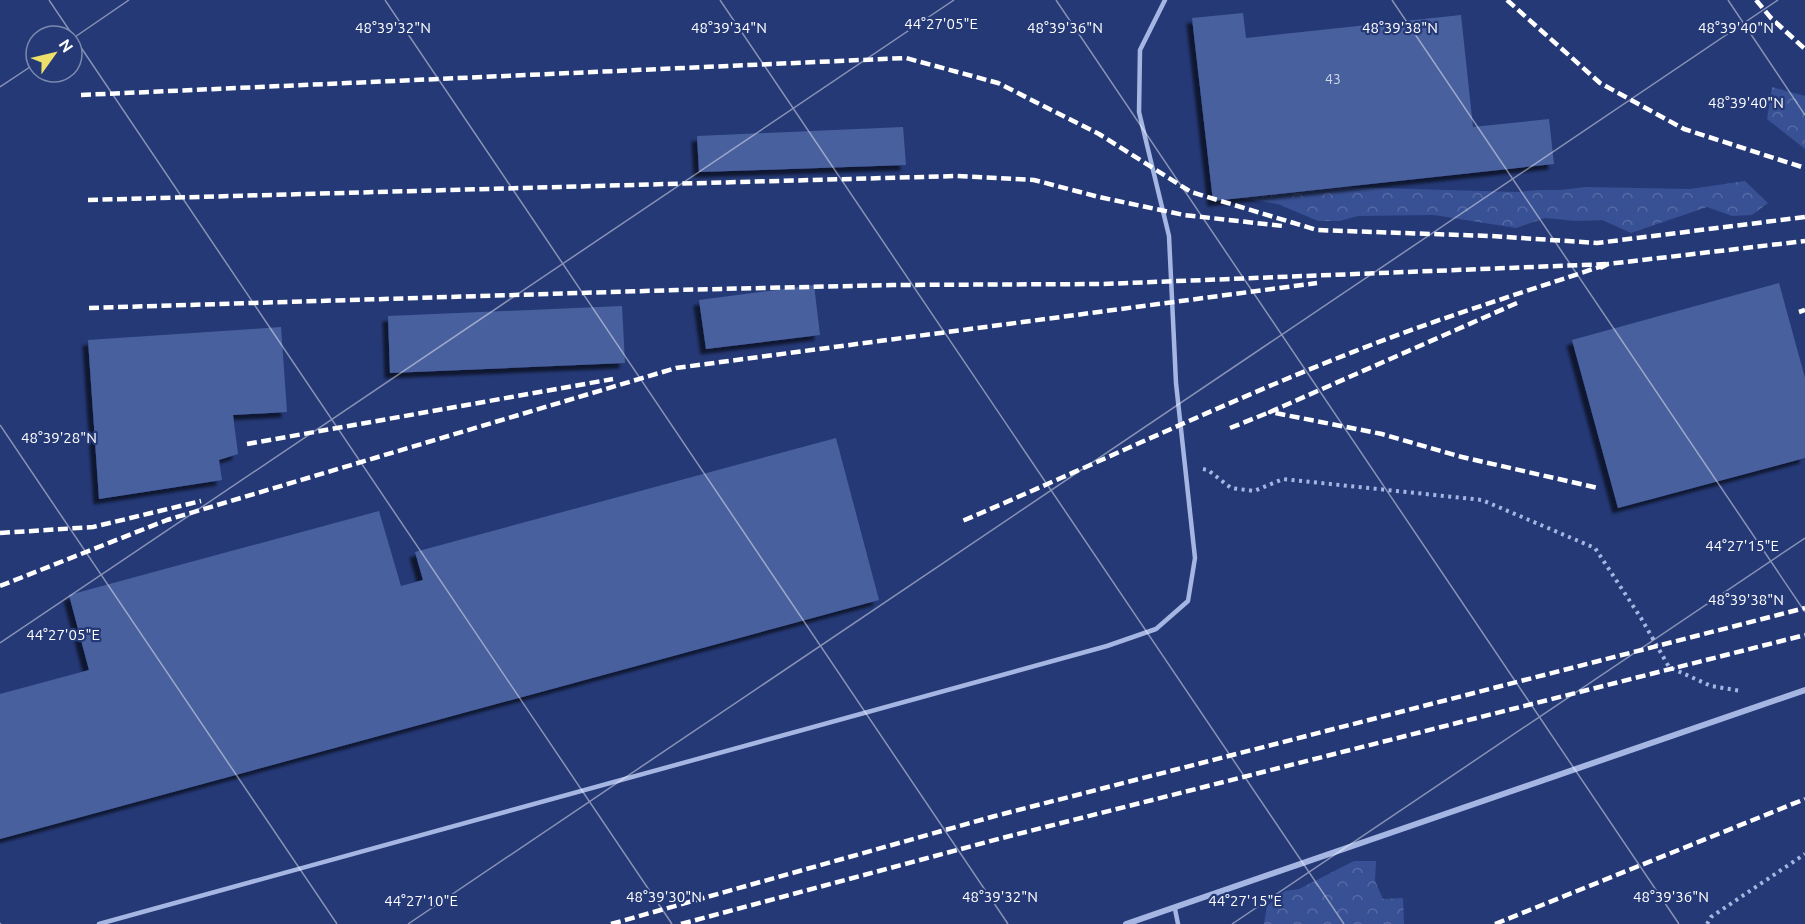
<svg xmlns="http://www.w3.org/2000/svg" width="1805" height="924" font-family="Ubuntu,sans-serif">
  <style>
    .forest { fill: url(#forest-crowns) }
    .building { fill: #49609f; filter: url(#shadow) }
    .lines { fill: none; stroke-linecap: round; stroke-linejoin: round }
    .path { stroke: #a6b6e3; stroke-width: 4; stroke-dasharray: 3 4.5; stroke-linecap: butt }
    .lane { stroke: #a6b6e3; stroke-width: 4.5 }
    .street { stroke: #a6b6e3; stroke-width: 6 }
    .rail { stroke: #fff; stroke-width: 4.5; stroke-dasharray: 10 4.5; stroke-linecap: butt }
    .ticks { fill: none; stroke: #fff; stroke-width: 1.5; stroke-opacity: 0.45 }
    .labels { text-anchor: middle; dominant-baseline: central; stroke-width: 4.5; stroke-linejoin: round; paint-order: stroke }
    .number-label { font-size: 14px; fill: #d2d7e7 }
    .ticks-label { font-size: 15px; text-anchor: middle; fill: #fff; stroke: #253977; stroke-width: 4.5; stroke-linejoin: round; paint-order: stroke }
  </style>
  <defs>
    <pattern id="forest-crowns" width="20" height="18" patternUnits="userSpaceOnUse" patternTransform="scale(1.5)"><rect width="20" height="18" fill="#385094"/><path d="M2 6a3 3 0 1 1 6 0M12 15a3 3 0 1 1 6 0" fill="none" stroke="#566aa4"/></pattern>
    <filter id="shadow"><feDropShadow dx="-5.5" dy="5.5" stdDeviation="1.5" flood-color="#0009"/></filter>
  </defs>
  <rect width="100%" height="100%" fill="#253977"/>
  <g class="forest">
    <polygon points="1772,87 1805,96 1805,149 1767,119"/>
    <polygon points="1745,181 1768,203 1752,215 1732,216 1707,207 1631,233 1602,220 1577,221 1545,218 1516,228 1434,215 1358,216 1340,221 1318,221 1278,204 1238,198 1343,187 1517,192 1539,190 1560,190 1585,187 1690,189"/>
    <polygon points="1354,861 1376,861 1375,881 1383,899 1403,898 1404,924 1264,924 1267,906 1285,891 1299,889"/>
  </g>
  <g class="building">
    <polygon points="1243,13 1246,38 1461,15 1473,127 1549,119 1554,164 1213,201 1192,18"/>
    <polygon points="903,127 906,165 699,172 697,136"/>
    <polygon points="1779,283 1805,378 1805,458 1618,508 1572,340"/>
    <polygon points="814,285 820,335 706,349 699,300"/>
    <polygon points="622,306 625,363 390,373 388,316"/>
    <polygon points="281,327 287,412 233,415 238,454 219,460 222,480 99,499 88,340"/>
    <polygon points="836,438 879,600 0,839 0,694 89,670 69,595 379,511 401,586 423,580 415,552"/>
  </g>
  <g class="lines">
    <g class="path">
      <polyline points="1203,469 1208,470 1231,488 1254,491 1283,479 1482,500 1595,548 1641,618 1669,667 1711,686 1741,691"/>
      <polyline points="1707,924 1711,917 1805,854"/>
    </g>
    <g class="lane">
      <polyline points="1175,909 1178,924"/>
      <polyline points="99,924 1107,646 1156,629 1188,601 1195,558 1176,383 1169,236 1139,112 1140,50 1165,0"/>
    </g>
    <polyline class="street" points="1126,924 1805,690"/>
    <g class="rail">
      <polyline points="1507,0 1600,83 1684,129 1805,168"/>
      <polyline points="1756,0 1771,18 1805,49"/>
      <polyline points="81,95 906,58 998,83 1099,134 1191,192 1317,230 1491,236 1597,243 1805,217"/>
      <polyline points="88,200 957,176 1034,180 1099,197 1184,215 1283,226"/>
      <polyline points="1600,268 1608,264 1805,241"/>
      <polyline points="1517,303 1270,412 1382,434 1462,457 1598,488"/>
      <path d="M89,308L677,290L892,285L1103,284L1608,264C1531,290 1452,314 1376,343C1235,397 1099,463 960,522"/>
      <polyline points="1799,312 1805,310"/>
      <polyline points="1230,428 1270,412"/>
      <polyline points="247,444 613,379"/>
      <polyline points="0,533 93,527 201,501"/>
      <polyline points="0,586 167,520 676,368 1317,283"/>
      <polyline points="611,924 995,816 1805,608"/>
      <polyline points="681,924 1002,838 1805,635"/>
      <polyline points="1495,924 1805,799"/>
    </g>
  </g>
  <path class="ticks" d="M49,0L672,924M385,0L1008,924M720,0L1344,924M1056,0L1679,924M1392,0L1805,612M1728,0L1805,115M72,39L129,0M0,87L36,63M0,425L337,924M0,643L954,0M0,923L1,924M408,924L1778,0M1232,924L1805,538"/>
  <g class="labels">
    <g class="number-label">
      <text x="1333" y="79">43</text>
    </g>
  </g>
  <g class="ticks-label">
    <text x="941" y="29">44°27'05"E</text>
    <text x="393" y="33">48°39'32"N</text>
    <text x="729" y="33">48°39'34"N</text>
    <text x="1065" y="33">48°39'36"N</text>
    <text x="1400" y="33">48°39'38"N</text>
    <text x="1736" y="33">48°39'40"N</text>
    <text x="1746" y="108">48°39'40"N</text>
    <text x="59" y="443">48°39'28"N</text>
    <text x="1742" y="551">44°27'15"E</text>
    <text x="1746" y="605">48°39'38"N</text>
    <text x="63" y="640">44°27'05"E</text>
    <text x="664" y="902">48°39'30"N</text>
    <text x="1000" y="902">48°39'32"N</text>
    <text x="1671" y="902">48°39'36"N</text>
    <text x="421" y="906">44°27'10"E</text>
    <text x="1245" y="906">44°27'15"E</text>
  </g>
  <g transform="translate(54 54) rotate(56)"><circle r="28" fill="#253977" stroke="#7c88ad" stroke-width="1.5"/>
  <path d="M0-4.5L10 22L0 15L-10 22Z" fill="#ecdf6a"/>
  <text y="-9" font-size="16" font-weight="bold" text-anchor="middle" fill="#ffffff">N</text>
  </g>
</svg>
